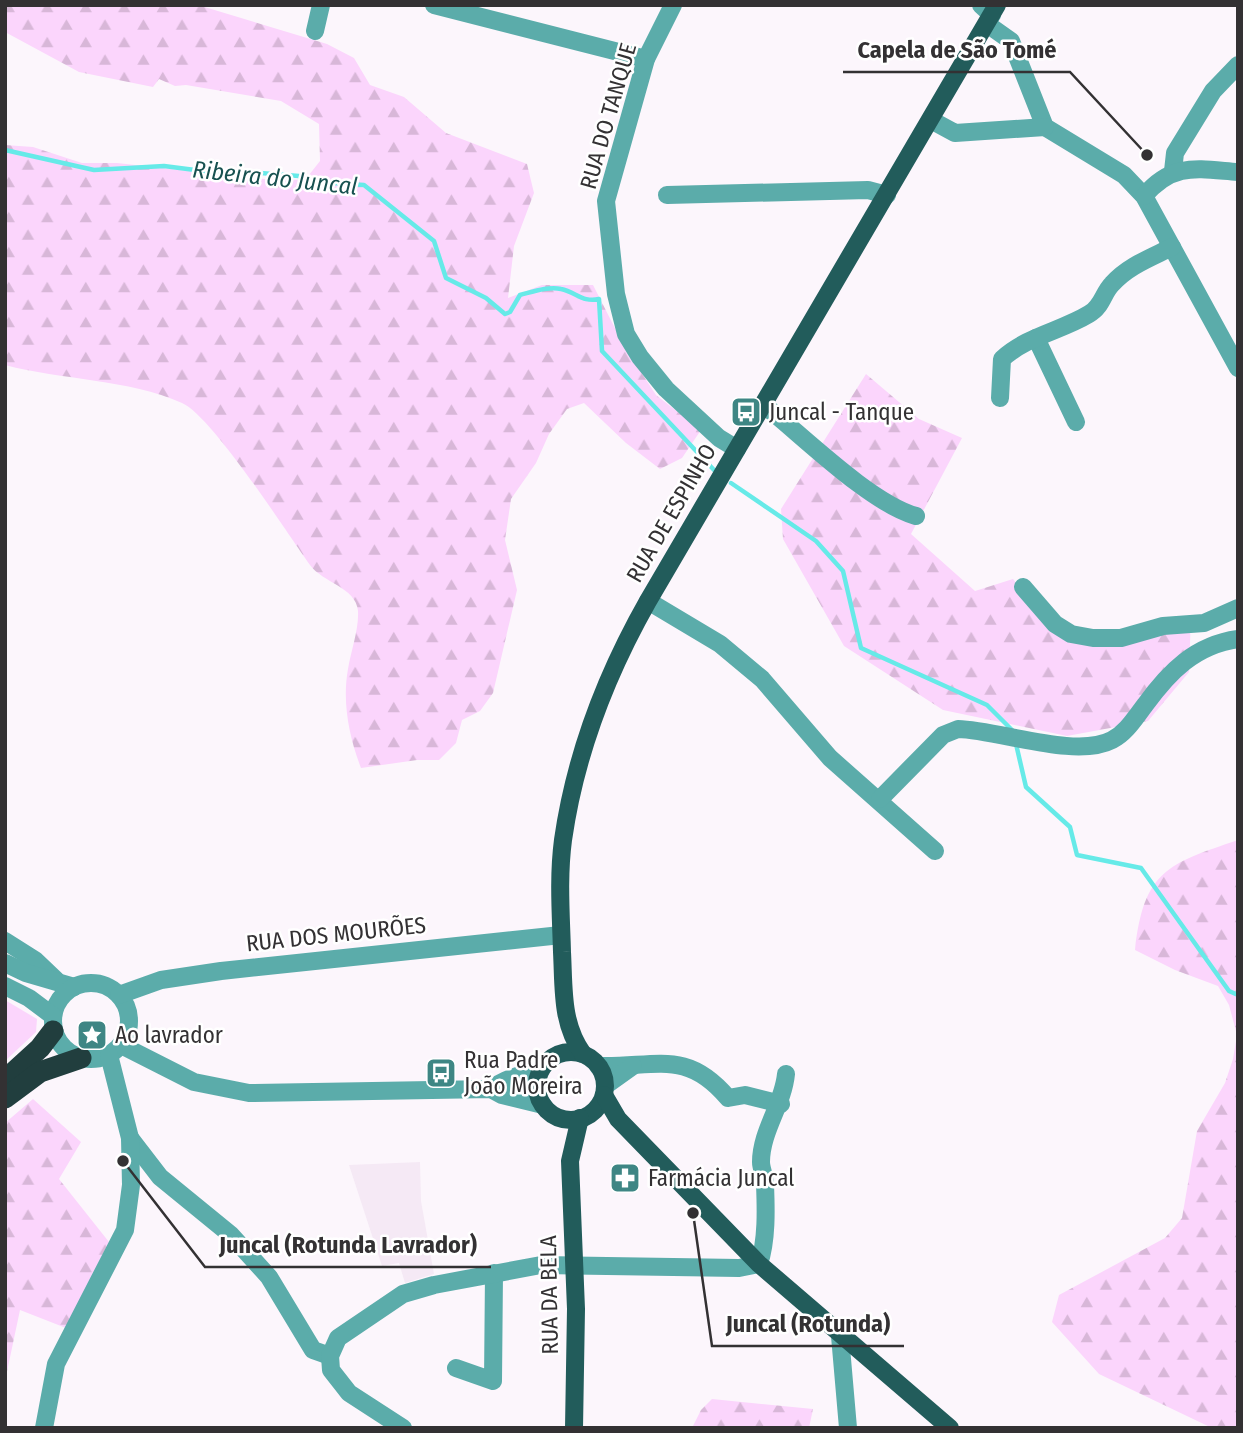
<svg xmlns="http://www.w3.org/2000/svg" width="1243" height="1433" font-family="'Fira Sans Condensed',sans-serif">
  <style>
    .built { fill: #f5e9f5 }
    .grass { fill: #fbd5fc }
    .forest { fill: url(#forest-firs) }
    .lines { fill: none; stroke-linecap: round; stroke-linejoin: round }
    .stream { stroke: #66eae8; stroke-width: 4.5 }
    .minor { stroke: #5bacaa; stroke-width: 18 }
    .major { stroke: #225c5b; stroke-width: 18 }
    .highway { stroke: #213e3e; stroke-width: 21 }
    .labels { text-anchor: middle; dominant-baseline: central; stroke-width: 5; stroke-linejoin: round; paint-order: stroke }
    .street-label { font-size: 23px; fill: #333133; stroke: #fff }
    .poi-label { font-size: 23px; fill: #333133; stroke: #fff; text-anchor: start }
    .water-label { font-size: 24px; font-style: italic; fill: #175150; stroke: #fff }
    .leader { fill: none; stroke: #333133; stroke-width: 2.5 }
    .callout-dot { fill: #333133; stroke: #fff; stroke-width: 2.5 }
    .callout-label { font-size: 24px; text-anchor: middle; font-weight: bold; fill: #333133; stroke: #fff; stroke-width: 5; stroke-linejoin: round; paint-order: stroke }
  </style>
  <defs>
    <pattern id="forest-firs" width="22" height="20" patternUnits="userSpaceOnUse" patternTransform="scale(1.75)"><rect width="22" height="20" fill="#fbd5fc"/><path d="M5 1l3.5 6h-7zM16 11l3.5 6h-7z" fill="#d8b7d8"/></pattern>
  </defs>
  <rect width="100%" height="100%" fill="#fcf6fc"/>
  <polygon class="built" points="420,1162 421,1201 434,1274 405,1283 399,1263 382,1266 349,1165"/>
  <polygon class="grass" points="5,1000 37,1019 36,1032 5,1061"/>
  <g class="forest">
    <path d="M5,5H198L327,44L354,58L370,85L404,97L446,133L527,164L534,193L514,246L508,298L542,285H593L624,346L656,395L701,430L682,458L660,469L626,443L584,403L567,409L549,434L536,463L511,499L505,540L517,590L493,693L480,711L462,720L456,743L439,760H417L361,768C349,737 342,702 348,669C351,651 359,629 358,611C356,587 323,583 310,565C287,533 212,416 182,403C128,379 62,380 5,365V145L33,147L82,163H117L264,179L305,180L320,161L319,124L281,101L186,85L175,86L159,79L153,87L79,72L5,32Z"/>
    <path d="M866,374L919,419L962,438L911,534L975,591L1013,579C1025,593 1038,614 1053,625C1088,651 1152,626 1191,615L1189,672L1148,721L1067,736L943,710L844,646L783,539L781,509Z"/>
    <path d="M1238,840V1428H1212L1099,1374L1052,1322L1059,1295L1165,1238L1182,1218L1197,1131L1225,1083L1233,1059L1237,1035L1229,1005L1218,986L1175,970L1135,950C1144,871 1167,864 1238,840Z"/>
    <polygon points="33,1099 81,1142 59,1179 109,1242 66,1328 20,1310 5,1381 5,1123"/>
    <polygon points="712,1399 813,1409 809,1428 692,1428 701,1410"/>
  </g>
  <g class="lines">
    <g class="stream">
      <path d="M5,150L94,170L164,166L234,175L248,172L299,176L303,181L364,185L434,241L446,278L486,298L505,314L510,312L520,295C532,292 549,286 561,289C576,292 583,303 599,299L602,351L714,470"/>
      <polyline points="731,483 816,541 843,571 861,648 987,705 1012,730"/>
      <polyline points="1016,744 1026,787 1070,827 1077,855 1141,868 1229,991 1238,995"/>
    </g>
    <g class="minor">
      <polyline points="434,5 646,59"/>
      <polyline points="673,5 646,59 606,201 616,294 626,334 640,357 666,389 719,438 737,449"/>
      <polyline points="981,5 992,15"/>
      <polyline points="987,24 1011,41 1045,127 1124,175 1144,196 1238,368"/>
      <polyline points="315,31 321,5"/>
      <polyline points="931,120 955,133 1045,127"/>
      <polyline points="1173,171 1175,153 1213,91 1238,65"/>
      <polyline points="667,195 868,190 887,195"/>
      <path d="M1144,196C1173,162 1197,169 1238,172"/>
      <polyline points="1036,338 1076,422"/>
      <path d="M1000,398L1002,359C1027,336 1061,331 1089,314C1102,307 1103,293 1112,284C1128,266 1150,258 1172,247"/>
      <path d="M764,405C803,436 870,503 916,516"/>
      <polyline points="1023,587 1055,624 1071,634 1093,638 1121,638 1163,626 1204,623 1238,608"/>
      <polyline points="648,601 720,644 762,679 830,758 935,851"/>
      <path d="M880,799L943,735L958,729C999,730 1076,759 1112,740C1126,733 1135,718 1145,705C1169,672 1195,645 1238,639"/>
      <polyline points="5,941 35,960 56,980"/>
      <polyline points="5,963 26,973 74,987"/>
      <circle cx="91" cy="1021" r="38"/>
      <polyline points="5,986 29,998 53,1016"/>
      <polyline points="119,995 161,980 221,971 561,935"/>
      <polyline points="121,1045 194,1082 249,1093 491,1089 502,1095 543,1105"/>
      <path d="M598,1066C655,1068 686,1048 728,1098L745,1095L781,1104"/>
      <polyline points="605,1086 633,1066"/>
      <path d="M491,1089C506,1077 526,1075 543,1066"/>
      <polyline points="130,1138 160,1177 231,1235 269,1277 313,1350 330,1356"/>
      <polyline points="840,1336 848,1428"/>
      <polyline points="456,1368 493,1381 494,1273"/>
      <polyline points="44,1428 56,1364 125,1230 131,1185 130,1138 109,1055"/>
      <path d="M403,1428L349,1393L331,1370L330,1356L338,1338L403,1294L434,1285L541,1265L739,1268L759,1264C767,1240 766,1209 765,1184C765,1176 761,1169 761,1162C761,1131 783,1105 786,1074"/>
    </g>
    <g class="major">
      <circle cx="571" cy="1086" r="34"/>
      <path d="M583,1054C561,1023 564,989 562,952C561,915 558,878 563,840C575,756 606,675 648,601L997,5"/>
      <polyline points="604,1095 618,1119 759,1264 950,1428"/>
      <polyline points="574,1428 576,1309 570,1161 580,1118"/>
    </g>
    <g class="highway">
      <polyline points="5,1080 40,1048 53,1031"/>
      <polyline points="5,1098 40,1072 81,1058"/>
    </g>
  </g>
  <defs>
    <g id="bus-square" transform="scale(1.575)"><rect x="-9" y="-9" width="18" height="18" rx="4" fill="#3e8684" stroke="#fff"/><path d="M-5-6H5V4H4V6H2V4H-2V6H-4V4H-5ZM-3.5-4V0h7V-4ZM-3.5 1.2v1.5H-2V1.2ZM2 1.2v1.5H3.5V1.2Z" fill="#fff"/></g>
    <g id="sight-square" transform="scale(1.575)"><rect x="-9" y="-9" width="18" height="18" rx="4" fill="#3e8684" stroke="#fff"/><path d="M0-6L1.8-2.2L6-1.7L2.9 1.2L3.7 5.4L0 3.3L-3.7 5.4L-2.9 1.2L-6-1.7L-1.8-2.2Z" fill="#fff"/></g>
    <g id="pharmacy-square" transform="scale(1.575)"><rect x="-9" y="-9" width="18" height="18" rx="4" fill="#3e8684" stroke="#fff"/><path d="M-2-6h4v4h4v4h-4v4h-4v-4h-4v-4h4Z" fill="#fff"/></g>
  </defs>
  <g fill-rule="evenodd">
    <use href="#bus-square" x="746" y="412"/>
    <use href="#sight-square" x="92" y="1035"/>
    <use href="#bus-square" x="441" y="1073"/>
    <use href="#pharmacy-square" x="625" y="1178"/>
  </g>
  <g class="labels">
    <g class="street-label">
      <text transform="translate(608 116) rotate(-74)">RUA DO TANQUE</text>
      <text transform="translate(671 513) rotate(-60)">RUA DE ESPINHO</text>
      <text transform="translate(336 934) rotate(-6)">RUA DOS MOURÕES</text>
      <text transform="translate(549 1295) rotate(-91)">RUA DA BELA</text>
    </g>
    <g class="poi-label">
      <text x="769" y="412">Juncal - Tanque</text>
      <text x="115" y="1035">Ao lavrador</text>
      <text x="464" y="1060">Rua Padre<tspan x="464" dy="26">João Moreira</tspan></text>
      <text x="648" y="1178">Farmácia Juncal</text>
    </g>
    <g class="water-label">
      <text transform="translate(275 178) rotate(6)">Ribeira do Juncal</text>
    </g>
  </g>
  <path class="leader" d="M1147 155L1070 72H843M123 1161L205 1267H491M693 1213L712 1346H904"/>
  <g class="callout-dot">
    <circle cx="1147" cy="155" r="7"/>
    <circle cx="123" cy="1161" r="7"/>
    <circle cx="693" cy="1213" r="7"/>
  </g>
  <g class="callout-label">
    <text x="957" y="58">Capela de São Tomé</text>
    <text x="348" y="1253">Juncal (Rotunda Lavrador)</text>
    <text x="808" y="1332">Juncal (Rotunda)</text>
  </g>
  <rect width="1243" height="1433" fill="none" stroke="#333133" stroke-width="14"/>
</svg>
